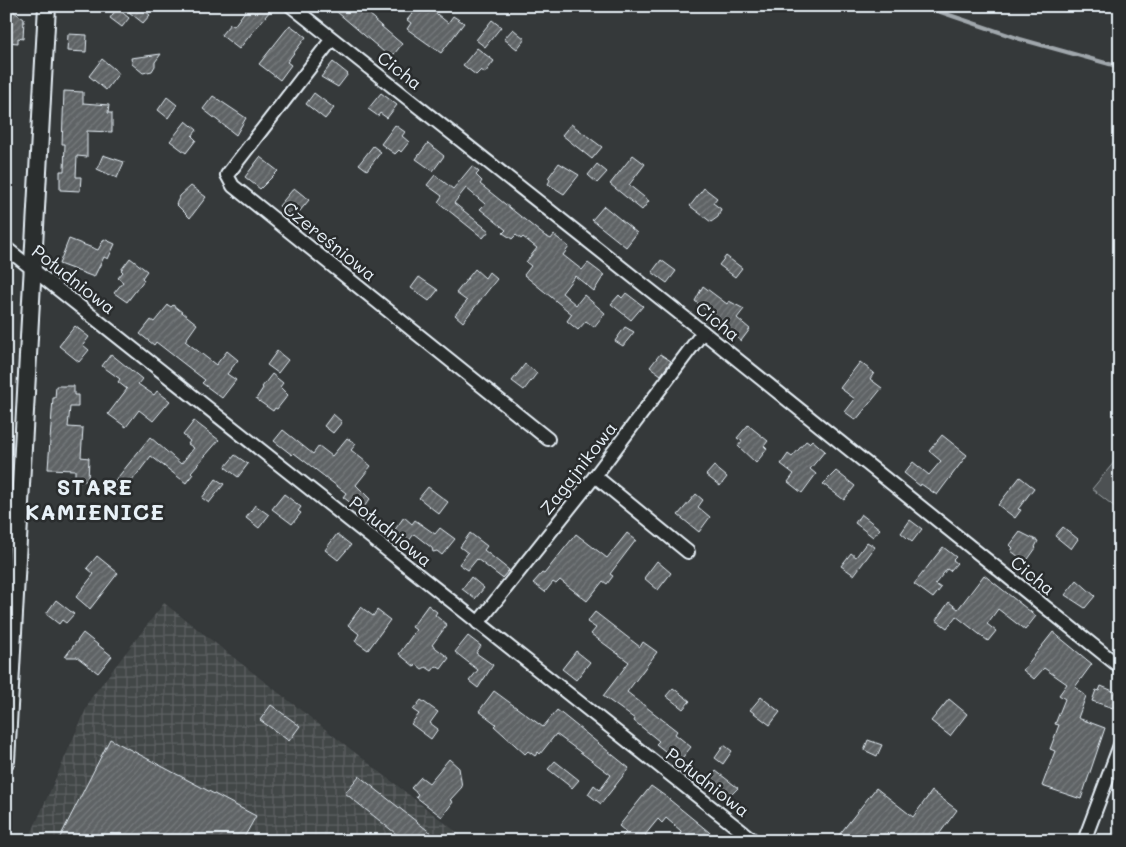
<svg xmlns="http://www.w3.org/2000/svg" width="1126" height="847" font-family="Mali,sans-serif">
  <style>
    .industrial { fill: url(#industrial-grid) }
    .grass { fill: #4d5152; stroke: #9aa1a5 }
    .lines { fill: none; stroke-linecap: round; stroke-linejoin: round }
    .stream { stroke: #a0a7ac; stroke-width: 4 }
    .building { fill: url(#building-hatch); stroke: #e8f1f8 }
    .minor-casing { stroke: #e8f1f8; stroke-width: 16 }
    .tertiary-casing { stroke: #e8f1f8; stroke-width: 20 }
    .minor { stroke: #2a2d2e; stroke-width: 12 }
    .tertiary { stroke: #2a2d2e; stroke-width: 16 }
    .labels { text-anchor: middle; dominant-baseline: central; stroke-width: 5; stroke-linejoin: round; paint-order: stroke }
    .street-label { font-size: 18px; fill: #e8f1f8; stroke: #2a2d2e }
    .district-label { font-size: 22px; font-weight: bold; letter-spacing: 1px; fill: #e8f1f8; stroke: #2a2d2e }
  </style>
  <defs>
    <pattern id="industrial-grid" width="8" height="8" patternUnits="userSpaceOnUse" patternTransform="scale(1.25)"><rect width="8" height="8" fill="#424647"/><path d="M0 4h8M4 0v8" fill="none" stroke="#5d6162"/></pattern>
    <pattern id="building-hatch" width="6" height="6" patternUnits="userSpaceOnUse" patternTransform="scale(1.25)"><rect width="6" height="6" fill="#5f6365"/><path d="M-1 1l2-2M0 6l6-6M5 7l2-2" fill="none" stroke="#767a7c"/></pattern>
  </defs>
  <rect width="100%" height="100%" fill="#35393a"/>
  <filter id="ink" filterUnits="userSpaceOnUse"><feTurbulence type="fractalNoise" baseFrequency=".02" numOctaves="2"/><feDisplacementMap in="SourceGraphic" scale="10" xChannelSelector="R" yChannelSelector="G"/><feConvolveMatrix kernelMatrix="1 2 1 2 8 2 1 2 1" color-interpolation-filters="sRGB"/></filter>
  <g filter="url(#ink)">
    <polygon class="industrial" points="164,603 468,841 28,841 91,698"/>
    <polygon class="grass" points="1120,455 1120,511 1092,489"/>
    <g class="lines">
      <polyline class="stream" points="923,6 1020,39 1120,67"/>
    </g>
    <g class="building">
      <polygon points="6,6 24,19 23,39 18,38 18,43 7,42"/>
      <polygon points="133,6 139,6 150,15 143,23 129,12"/>
      <polygon points="249,6 274,6 239,49 221,35 230,24 234,26"/>
      <polygon points="330,6 364,6 371,12 369,14 375,19 374,20 402,44 391,58"/>
      <polygon points="419,6 427,6 448,23 453,16 464,23 441,53 407,29 411,23 407,20"/>
      <polygon points="117,8 129,18 122,27 110,18"/>
      <polygon points="492,20 501,27 485,47 476,40"/>
      <polygon points="290,25 306,37 287,62 291,65 280,80 259,64"/>
      <polygon points="513,29 525,39 517,49 504,39"/>
      <polygon points="68,34 87,35 86,52 67,51"/>
      <polygon points="477,48 494,61 485,73 481,70 476,75 463,65"/>
      <polygon points="161,54 155,62 155,66 152,71 143,73 132,64 131,58"/>
      <polygon points="102,59 119,73 106,90 89,76"/>
      <polygon points="333,62 348,74 338,87 321,77"/>
      <polygon points="64,91 83,92 83,103 109,105 108,113 112,113 112,132 87,131 87,157 77,156 76,177 81,177 80,191 60,190 60,171 64,171 65,144 62,144"/>
      <polygon points="314,93 334,108 325,119 306,104"/>
      <polygon points="381,93 397,105 387,118 380,113 378,116 368,109"/>
      <polygon points="213,96 246,118 236,135 203,109"/>
      <polygon points="167,97 177,105 168,118 158,110"/>
      <polygon points="186,121 197,130 192,136 196,140 186,153 170,141"/>
      <polygon points="571,124 602,147 592,159 562,135"/>
      <polygon points="395,125 405,132 402,136 409,142 401,152 399,150 395,154 381,144"/>
      <polygon points="428,143 444,156 433,171 416,159"/>
      <polygon points="373,146 381,152 367,170 359,164"/>
      <polygon points="103,155 124,162 117,178 97,169"/>
      <polygon points="633,155 645,164 629,185 649,201 642,210 610,184"/>
      <polygon points="260,157 278,171 260,189 245,177"/>
      <polygon points="559,163 579,175 564,194 548,184 550,180 548,178"/>
      <polygon points="597,164 607,172 597,183 588,175"/>
      <polygon points="472,166 479,172 476,175 482,181 480,184 545,236 551,239 554,235 569,247 563,255 582,270 588,263 604,275 594,291 575,276 562,293 576,305 584,295 605,313 594,327 586,321 578,330 567,321 572,314 524,275 531,266 526,262 537,248 523,237 521,239 516,235 512,239 503,233 506,230 480,209 485,204 466,188 454,203 489,231 483,238 438,202 442,196 427,185 435,175 453,189"/>
      <polygon points="191,186 206,197 190,218 176,204 180,196"/>
      <polygon points="294,188 309,200 294,218 279,206"/>
      <polygon points="704,188 717,198 713,203 721,209 718,217 711,222 690,206"/>
      <polygon points="604,206 637,233 626,247 592,220"/>
      <polygon points="69,239 98,250 104,239 115,244 108,259 104,257 94,277 59,264"/>
      <polygon points="726,256 742,268 735,277 719,265"/>
      <polygon points="130,258 147,271 142,278 144,280 127,302 114,293 123,282 118,278 123,272 121,270"/>
      <polygon points="661,260 676,271 667,283 652,272"/>
      <polygon points="475,269 485,278 489,272 497,279 463,322 455,315 467,301 456,293"/>
      <polygon points="419,277 438,290 429,301 411,288"/>
      <polygon points="703,286 727,304 729,301 744,309 737,318 750,329 741,341 728,331 729,329 695,301"/>
      <polygon points="626,293 643,306 631,320 611,304 619,295 622,298"/>
      <polygon points="168,305 171,307 173,305 197,324 185,341 216,365 227,351 238,360 227,374 236,380 222,398 202,383 205,380 183,363 156,342 154,345 140,334 151,320 154,322"/>
      <polygon points="75,326 89,337 83,345 89,350 79,362 59,346"/>
      <polygon points="625,327 634,332 623,346 615,341"/>
      <polygon points="277,351 288,360 278,373 267,365"/>
      <polygon points="111,354 142,379 138,384 154,395 157,391 170,401 153,421 139,410 126,427 108,414 127,389 118,382 120,379 102,366"/>
      <polygon points="660,354 671,361 661,375 650,367"/>
      <polygon points="860,362 874,373 870,379 882,388 856,420 845,412 855,399 840,388"/>
      <polygon points="525,364 537,373 524,390 512,381"/>
      <polygon points="272,374 283,383 280,387 288,395 277,409 275,408 273,411 256,399 263,388 262,387"/>
      <polygon points="56,386 74,386 74,395 78,395 78,407 70,407 68,427 83,428 81,457 89,458 88,481 75,481 75,470 48,469 53,398 55,398"/>
      <polygon points="333,414 342,422 333,433 324,426"/>
      <polygon points="194,421 219,440 191,472 193,474 186,483 151,456 122,494 111,486 150,437 181,464 194,448 188,444 190,441 183,435"/>
      <polygon points="748,425 768,441 764,446 767,449 756,463 738,446 742,441 737,438"/>
      <polygon points="283,430 313,454 319,446 332,456 347,438 356,444 351,450 371,466 356,485 370,499 361,511 343,497 346,493 294,453 292,455 274,441"/>
      <polygon points="942,435 967,455 937,495 921,484 920,486 904,473 913,462 929,475 941,461 929,451"/>
      <polygon points="812,440 825,451 810,469 816,474 802,493 788,482 794,474 781,464 788,454 792,457 806,441 809,443"/>
      <polygon points="235,455 248,464 238,477 225,467"/>
      <polygon points="714,466 727,477 720,486 706,475"/>
      <polygon points="836,471 855,486 844,500 823,484"/>
      <polygon points="1020,477 1034,488 1018,509 1021,510 1015,518 998,505"/>
      <polygon points="216,479 224,484 209,503 202,498"/>
      <polygon points="428,487 448,502 439,514 419,498"/>
      <polygon points="284,494 301,507 298,511 301,513 292,524 272,509"/>
      <polygon points="696,494 703,500 698,507 710,517 699,532 678,515"/>
      <polygon points="255,505 269,515 259,528 246,518"/>
      <polygon points="861,514 880,529 873,537 855,523"/>
      <polygon points="404,517 412,524 415,520 435,534 440,528 455,539 442,555 437,551 433,552 432,548 414,534 408,542 394,531"/>
      <polygon points="910,520 922,529 912,542 901,533"/>
      <polygon points="1063,527 1078,539 1071,549 1055,536"/>
      <polygon points="1020,532 1038,541 1035,547 1036,548 1026,562 1011,551 1013,548 1010,545"/>
      <polygon points="470,533 487,546 484,550 509,570 502,578 477,559 468,570 459,564 468,553 460,547"/>
      <polygon points="627,533 636,540 610,574 613,576 607,584 603,581 587,601 560,580 556,584 553,582 545,592 533,583 542,573 544,574 576,534 607,558"/>
      <polygon points="337,534 351,545 338,560 325,550"/>
      <polygon points="867,542 875,547 854,575 841,566 851,553 856,557"/>
      <polygon points="943,547 956,557 953,560 957,563 950,571 947,569 935,584 941,588 933,598 914,584"/>
      <polygon points="97,556 118,573 90,609 76,597 94,574 87,568"/>
      <polygon points="657,561 671,573 658,590 644,578"/>
      <polygon points="984,575 1036,616 1025,630 998,609 987,624 996,631 988,641 956,616 947,628 936,620 949,602 958,609"/>
      <polygon points="471,577 484,588 475,599 462,589"/>
      <polygon points="1077,580 1095,596 1085,608 1065,595"/>
      <polygon points="56,600 74,614 66,623 62,620 59,624 46,614"/>
      <polygon points="428,605 437,612 435,615 447,625 432,645 449,658 441,669 436,666 432,671 426,667 422,669 416,664 415,667 399,654 416,630 412,627"/>
      <polygon points="361,607 373,616 377,610 390,620 368,650 355,641 359,634 348,625"/>
      <polygon points="595,612 640,647 643,642 657,652 627,692 677,731 675,734 691,747 679,762 656,744 659,741 634,721 635,719 603,696 629,662 591,634 596,628 587,622"/>
      <polygon points="1053,632 1092,664 1075,687 1086,696 1078,718 1105,728 1081,799 1042,786 1055,751 1050,749 1059,725 1055,724 1065,699 1059,695 1067,684 1044,668 1034,679 1023,670"/>
      <polygon points="83,633 112,656 98,673 77,657 65,657"/>
      <polygon points="468,636 481,646 476,653 493,665 478,688 469,681 478,670 455,652"/>
      <polygon points="576,651 590,662 576,680 562,669"/>
      <polygon points="1101,686 1118,693 1113,708 1092,701 1096,690 1099,691"/>
      <polygon points="673,688 690,701 683,709 666,696"/>
      <polygon points="494,691 543,727 557,710 629,768 601,804 588,794 594,785 600,790 611,775 556,734 540,754 538,752 535,756 528,751 525,754 494,726 496,724 479,711"/>
      <polygon points="761,697 780,712 770,725 750,710"/>
      <polygon points="949,699 967,714 950,736 931,721"/>
      <polygon points="421,700 438,712 430,723 438,729 431,739 411,724 419,714 413,710"/>
      <polygon points="271,705 300,726 289,741 260,720"/>
      <polygon points="110,739 256,816 242,841 58,841"/>
      <polygon points="868,740 882,745 877,756 864,750"/>
      <polygon points="724,745 732,751 723,764 715,758"/>
      <polygon points="449,759 459,768 462,787 450,800 453,802 442,817 416,797 418,794 411,788 421,777 429,783"/>
      <polygon points="555,761 579,780 572,788 548,769"/>
      <polygon points="716,771 738,788 731,795 727,791 723,797 709,786 712,782 709,780"/>
      <polygon points="359,776 441,841 405,841 345,793"/>
      <polygon points="651,786 665,796 720,841 684,841 679,837 681,831 666,818 662,823 658,819 645,835 653,841 619,841 626,832 619,826"/>
      <polygon points="876,788 913,817 932,791 957,810 934,841 846,841 839,835"/>
    </g>
    <g class="lines">
      <g class="minor-casing">
        <g id="minor">
          <polyline points="291,6 703,332 1120,667"/>
          <polyline points="332,39 227,175 233,186 548,439"/>
          <polyline points="6,248 754,841"/>
          <polyline points="595,476 688,552"/>
          <polyline points="478,623 595,476 703,332"/>
          <polyline points="1084,841 1120,745"/>
        </g>
      </g>
      <g class="tertiary-casing">
        <polyline id="tertiary" points="6,761 47,6"/>
      </g>
      <use href="#minor" class="minor"/>
      <use href="#tertiary" class="tertiary"/>
    </g>
  </g>
  <g class="labels">
    <g class="street-label">
      <text transform="translate(400 70) rotate(38)">Cicha</text>
      <text transform="translate(330 241) rotate(39)">Czereśniowa</text>
      <text transform="translate(74 279) rotate(38)">Południowa</text>
      <text transform="translate(718 321) rotate(39)">Cicha</text>
      <text transform="translate(578 468) rotate(-52)">Zagajnikowa</text>
      <text transform="translate(391 531) rotate(39)">Południowa</text>
      <text transform="translate(1033 575) rotate(39)">Cicha</text>
      <text transform="translate(708 782) rotate(38)">Południowa</text>
    </g>
    <g class="district-label">
      <text x="95" y="486">STARE<tspan x="95" dy="25">KAMIENICE</tspan></text>
    </g>
  </g>
  <rect width="1126" height="847" fill="none" stroke="#2a2d2e" stroke-width="25"/>
  <rect x="12" y="12" width="1101" height="822" fill="none" stroke="#e8f1f8" stroke-width="2" filter="url(#ink)"/>
</svg>
